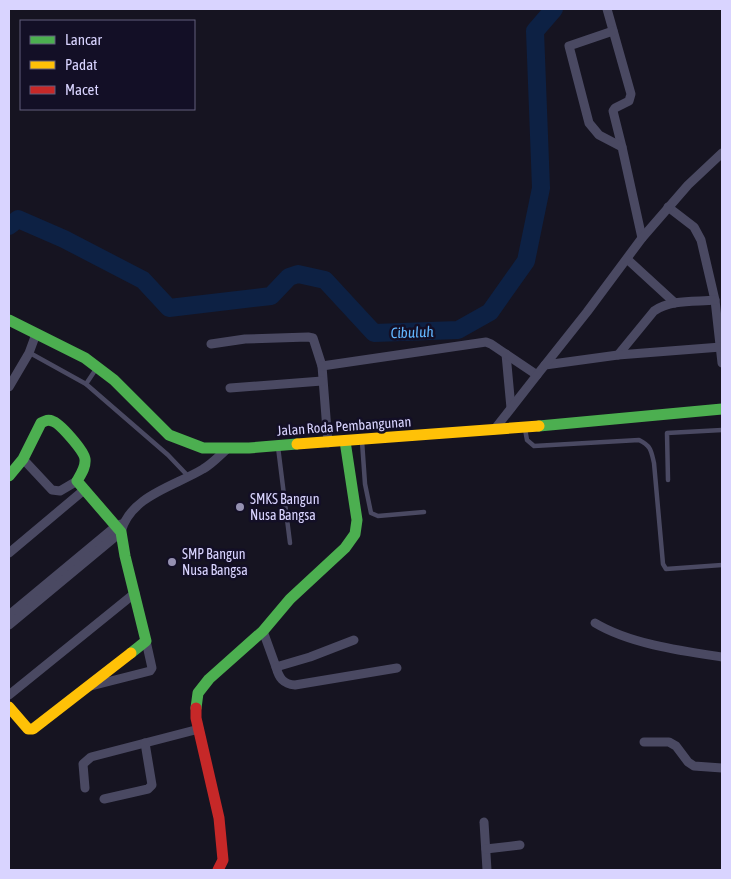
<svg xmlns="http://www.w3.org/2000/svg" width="731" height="879" font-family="'Asap Condensed',sans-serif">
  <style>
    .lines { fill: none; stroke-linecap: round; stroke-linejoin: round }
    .river { stroke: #0d2144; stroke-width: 18 }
    .lane { stroke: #4a4962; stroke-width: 4.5 }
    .street { stroke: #4a4962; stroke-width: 9 }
    .fast { stroke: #4caf50; stroke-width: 11 }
    .slow { stroke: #ffc107; stroke-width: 11 }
    .jam { stroke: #c62828; stroke-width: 11 }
    .poi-dot { fill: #9591b1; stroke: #130f26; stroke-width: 2 }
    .labels { text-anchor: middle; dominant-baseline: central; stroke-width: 5; stroke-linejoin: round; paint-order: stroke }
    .street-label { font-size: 14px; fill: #d9d4ff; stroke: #130f26 }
    .poi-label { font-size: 14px; fill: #d9d4ff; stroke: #130f26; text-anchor: start }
    .water-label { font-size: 15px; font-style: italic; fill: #62b6ff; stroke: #130f26 }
  </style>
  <rect width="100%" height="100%" fill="#161421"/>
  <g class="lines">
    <polyline class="river" points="9,226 18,219 64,239 143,280 169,308 271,296 289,277 298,274 325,280 374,333 458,330 490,312 526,261 541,188 535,31 554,9"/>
    <g class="lane">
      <polyline points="30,353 86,384 168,455 188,476"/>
      <polyline points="86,384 96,369"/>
      <path d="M525,429L527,440L534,446L639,440C651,446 651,450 654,463L663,564L666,569L722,565"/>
      <polyline points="362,441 365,484 371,513 378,516 424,512"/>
      <polyline points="278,447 290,543"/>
      <polyline points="668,480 667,433 722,430"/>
    </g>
    <g class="street">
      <polyline points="607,9 631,94 629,101 615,108 613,111 622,147"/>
      <polyline points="613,31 569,46 589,123 599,135 622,147 642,238"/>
      <polyline points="668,207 694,227 701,240 715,300 722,363"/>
      <polyline points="627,259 675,303"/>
      <polyline points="211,344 245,339 308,337 313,338 322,366 328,443"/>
      <polyline points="506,354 511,408"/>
      <path d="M618,355L654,311C671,299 696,302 715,300"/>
      <polyline points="545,365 618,355 721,347"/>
      <polyline points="322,366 486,342 491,344 537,375"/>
      <polyline points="9,387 29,353 36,334"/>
      <polyline points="230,388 322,381"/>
      <polyline points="494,430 537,375 587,312 642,238 688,185 722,153"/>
      <polyline points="23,459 52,490 60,491 77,481"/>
      <polyline points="9,553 84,490"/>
      <polyline points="9,615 115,527 121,524"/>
      <path d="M595,623C630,644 682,651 722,657"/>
      <path d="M9,625L121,532C130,496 175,486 203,469C212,464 219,456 227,449"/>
      <polyline points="263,631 276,667 310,657 354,640"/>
      <path d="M276,667C279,678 283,684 295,685L397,668"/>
      <polyline points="91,686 150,671 152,668 146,641"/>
      <polyline points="9,695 135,593"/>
      <polyline points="644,742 669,742 676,746 688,762 694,766 722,768"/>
      <polyline points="85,788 83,764 91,757 199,729"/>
      <polyline points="104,799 148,789 152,785 145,743"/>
      <polyline points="484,822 487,870"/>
      <polyline points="486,849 520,845"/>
    </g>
    <g class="fast">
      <polyline points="9,320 85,358 114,380 169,435 203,448 249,448 297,444"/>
      <polyline points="539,426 722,409"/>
      <path d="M9,476L23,459L41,423C45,421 48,419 52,421C60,423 84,451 85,459C86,467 81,474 77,481L121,532L125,556L146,641L131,653"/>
      <polyline points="196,708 198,693 209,679 263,631 290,599 345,548 355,534 357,520 345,441"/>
    </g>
    <g class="slow">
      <polyline points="297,444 539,426"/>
      <polyline points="9,707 28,729 33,729 131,653"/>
    </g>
    <polyline class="jam" points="196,708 196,718 219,818 223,860 218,870"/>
  </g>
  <g class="poi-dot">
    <circle cx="240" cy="507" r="5"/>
    <circle cx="172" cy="562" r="5"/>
  </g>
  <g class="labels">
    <g class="street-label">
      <text transform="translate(344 426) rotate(-4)">Jalan Roda Pembangunan</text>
    </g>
    <g class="poi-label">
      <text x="250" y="499">SMKS Bangun<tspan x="250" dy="16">Nusa Bangsa</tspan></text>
      <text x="182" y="554">SMP Bangun<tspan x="182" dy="16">Nusa Bangsa</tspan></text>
    </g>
    <g class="water-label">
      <text transform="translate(412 332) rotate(-2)">Cibuluh</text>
    </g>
  </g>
  <rect width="731" height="879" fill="none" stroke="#d9d4ff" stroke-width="20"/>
  <rect x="20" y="20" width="175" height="90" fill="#130f26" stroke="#625e7d"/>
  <rect x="30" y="36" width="25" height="8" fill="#4caf50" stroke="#625e7d"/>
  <text x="65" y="45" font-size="15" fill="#d9d4ff">Lancar</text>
  <rect x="30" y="61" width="25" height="8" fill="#ffc107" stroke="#625e7d"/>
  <text x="65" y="70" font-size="15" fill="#d9d4ff">Padat</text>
  <rect x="30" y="86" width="25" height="8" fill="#c62828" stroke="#625e7d"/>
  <text x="65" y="95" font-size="15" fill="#d9d4ff">Macet</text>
</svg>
